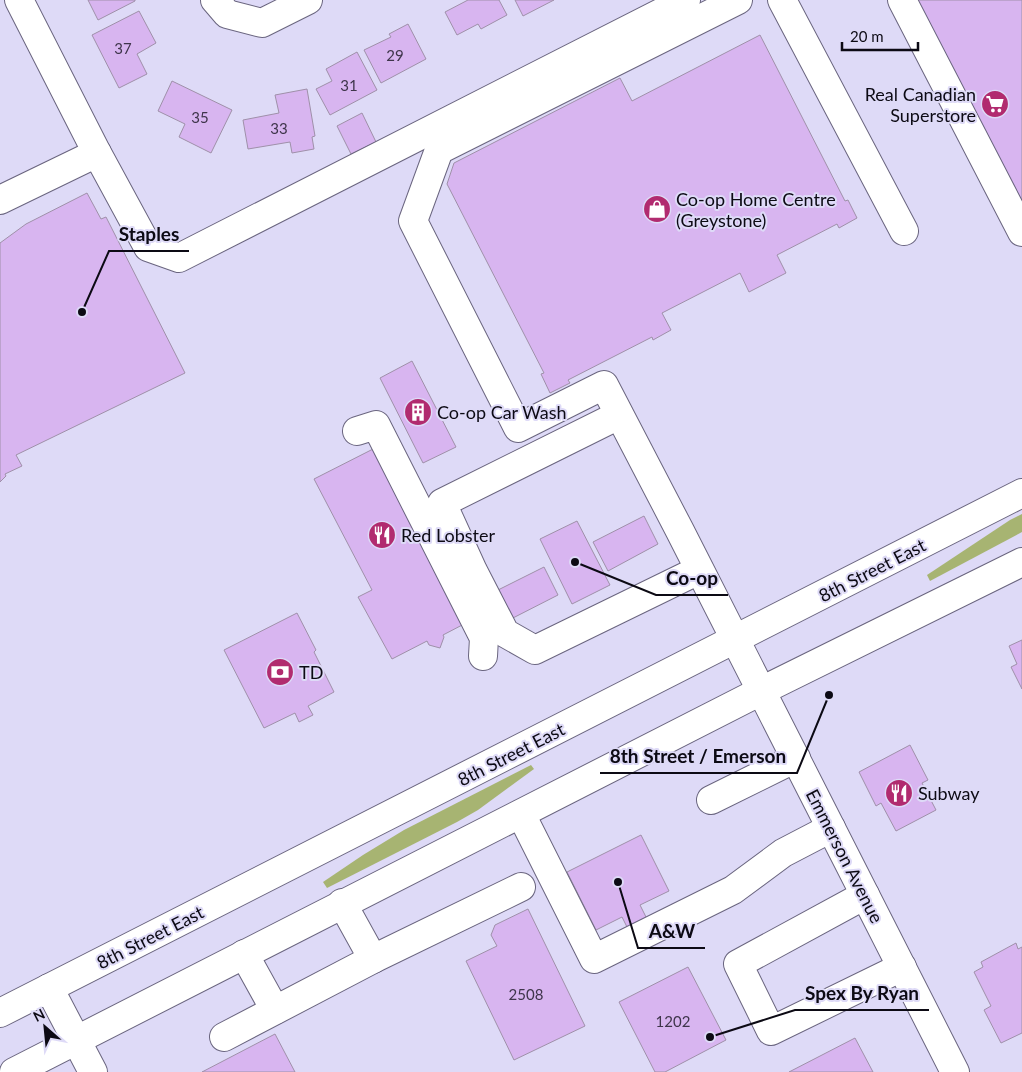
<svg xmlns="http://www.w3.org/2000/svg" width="1022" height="1072" font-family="Lato,sans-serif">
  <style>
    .green { fill: #a7b472 }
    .building { fill: #d8b5f0; stroke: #9f90a9 }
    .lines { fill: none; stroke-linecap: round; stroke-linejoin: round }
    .minor-casing { stroke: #6a657f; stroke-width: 30 }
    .major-casing { stroke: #6a657f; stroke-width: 30 }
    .minor { stroke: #fff; stroke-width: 28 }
    .major { stroke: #fff; stroke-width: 28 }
    .labels { text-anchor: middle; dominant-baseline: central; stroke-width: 4; stroke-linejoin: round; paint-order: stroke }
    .number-label { font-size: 15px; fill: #3f354b }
    .poi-label { font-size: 18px; fill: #0c0a14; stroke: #dedaf7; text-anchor: start }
    .street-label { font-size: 18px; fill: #0c0a14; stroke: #dedaf7 }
    .leader { fill: none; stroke: #0c0a14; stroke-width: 2 }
    .callout-dot { fill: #0c0a14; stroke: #dedaf7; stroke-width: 2 }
    .callout-label { font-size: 19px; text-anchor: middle; font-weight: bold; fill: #0c0a14; stroke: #dedaf7; stroke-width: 4; stroke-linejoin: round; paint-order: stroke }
  </style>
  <rect width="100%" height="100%" fill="#dedaf7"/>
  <g class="green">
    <polygon points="1022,514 1022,532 930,581 927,575 1010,520"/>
    <polygon points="531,765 534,769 478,810 457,822 327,888 323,882 363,855 404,830"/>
  </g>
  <g class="building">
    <polygon points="88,0 135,0 135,1 98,20"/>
    <polygon points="468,0 499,0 507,15 481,29 478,24 457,35 445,12"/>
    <polygon points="515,0 554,0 523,16"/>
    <polygon points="915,0 1022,0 1022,208"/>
    <polygon points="139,11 156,43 137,54 147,74 119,88 92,35"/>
    <polygon points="408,24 426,59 381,83 364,50 391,37 389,34"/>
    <polygon points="760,35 845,201 848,200 857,218 839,228 837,224 777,255 786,273 749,292 740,273 662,313 671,330 653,340 652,337 568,380 570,383 550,393 541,374 544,373 447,184 454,163 620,78 632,101"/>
    <polygon points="357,52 377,90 330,115 316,89 332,81 326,69"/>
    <polygon points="172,81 232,110 211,153 179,137 185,124 158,111"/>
    <polygon points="307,89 315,136 312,137 314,149 292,153 290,142 248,149 243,120 279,113 275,95"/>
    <polygon points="362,113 376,142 351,154 337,126"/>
    <polygon points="87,193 101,219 106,217 185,373 16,455 22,466 5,474 6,476 0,482 0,243 26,224"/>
    <polygon points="412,361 456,447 423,463 380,378"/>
    <polygon points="377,447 466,623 443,635 444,637 440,648 429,645 427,641 392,659 358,597 372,590 314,479"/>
    <polygon points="644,516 658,544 608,571 593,542"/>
    <polygon points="577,521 610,585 572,604 540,539"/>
    <polygon points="544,567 558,595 509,620 494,592"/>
    <polygon points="297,613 316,650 314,652 334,692 308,706 313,715 299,722 295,713 264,728 224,650"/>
    <polygon points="1022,640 1022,689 1011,667 1017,664 1009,646"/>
    <polygon points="910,745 928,780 922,783 936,810 896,831 881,803 876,806 859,772"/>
    <polygon points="641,835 669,891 640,905 648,921 629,931 622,917 596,930 567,872"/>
    <polygon points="528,909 585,1026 514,1060 466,961 497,946 491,935 495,925"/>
    <polygon points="1016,943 1018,949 1022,947 1022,1033 1001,1043 984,1010 991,1006 974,972 983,967 981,962"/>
    <polygon points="688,967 726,1040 665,1072 655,1072 619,1002"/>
    <polygon points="275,1034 295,1072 202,1072"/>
    <polygon points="855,1038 873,1072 789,1072"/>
  </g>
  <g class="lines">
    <g class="minor-casing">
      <g id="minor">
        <polyline points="19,0 97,153 148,247 179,258 686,0"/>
        <polyline points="215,0 227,14 262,23 308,0"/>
        <polyline points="738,0 439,150 413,221 518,428 604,385 680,531 955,1072"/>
        <polyline points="782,0 904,231"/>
        <polyline points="902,0 1022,232"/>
        <polyline points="0,200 97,153"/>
        <polyline points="619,415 442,503 473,571 505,633 535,650 699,570"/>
        <polyline points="357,431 376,425 484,638 483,656"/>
        <polyline points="711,800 796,758"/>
        <polyline points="521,814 594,959 733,890 783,853 831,828"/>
        <polyline points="865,895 738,964 771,1031 902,967"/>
        <polyline points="244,954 275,1010"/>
        <polyline points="373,959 521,887"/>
        <polyline points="49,988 93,1072"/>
        <polyline points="224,1037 373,959 342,903"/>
      </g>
    </g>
    <g class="major-casing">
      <g id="major">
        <polyline points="0,1013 1022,493"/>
        <polyline points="14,1072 761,691 1022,562"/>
      </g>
    </g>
    <use href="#minor" class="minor"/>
    <use href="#major" class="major"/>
  </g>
  <defs>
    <g id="supermarket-disc" transform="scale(1.4375)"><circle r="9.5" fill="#b12b6f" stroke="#dedaf7"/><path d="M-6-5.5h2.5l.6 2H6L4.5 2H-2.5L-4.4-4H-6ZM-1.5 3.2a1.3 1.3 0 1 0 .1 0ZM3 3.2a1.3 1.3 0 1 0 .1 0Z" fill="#fff"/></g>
    <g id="shop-disc" transform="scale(1.4375)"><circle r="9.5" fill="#b12b6f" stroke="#dedaf7"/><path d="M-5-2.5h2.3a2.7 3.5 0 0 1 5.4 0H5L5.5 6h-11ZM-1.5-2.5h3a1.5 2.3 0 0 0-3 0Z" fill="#fff"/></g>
    <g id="building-disc" transform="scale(1.4375)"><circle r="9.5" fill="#b12b6f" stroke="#dedaf7"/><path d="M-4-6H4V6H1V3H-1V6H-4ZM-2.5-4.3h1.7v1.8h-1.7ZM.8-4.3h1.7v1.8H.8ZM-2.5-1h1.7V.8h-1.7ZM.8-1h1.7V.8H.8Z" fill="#fff"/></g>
    <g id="restaurant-disc" transform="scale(1.4375)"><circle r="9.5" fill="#b12b6f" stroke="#dedaf7"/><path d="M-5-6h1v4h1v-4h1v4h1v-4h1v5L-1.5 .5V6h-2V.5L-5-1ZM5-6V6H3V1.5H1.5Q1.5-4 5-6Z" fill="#fff"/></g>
    <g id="bank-disc" transform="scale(1.4375)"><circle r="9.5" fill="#b12b6f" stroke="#dedaf7"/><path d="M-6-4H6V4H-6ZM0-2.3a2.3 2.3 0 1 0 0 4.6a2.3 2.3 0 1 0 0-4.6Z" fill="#fff"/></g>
  </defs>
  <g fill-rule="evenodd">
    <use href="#supermarket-disc" x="995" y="104"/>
    <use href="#shop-disc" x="657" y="209"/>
    <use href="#building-disc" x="418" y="412"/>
    <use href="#restaurant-disc" x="382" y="535"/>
    <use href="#bank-disc" x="280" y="672"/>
    <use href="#restaurant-disc" x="899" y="793"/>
  </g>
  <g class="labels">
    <g class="number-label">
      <text x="123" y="48">37</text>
      <text x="395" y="55">29</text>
      <text x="349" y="85">31</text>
      <text x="200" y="117">35</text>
      <text x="279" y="128">33</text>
      <text x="526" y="994">2508</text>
      <text x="673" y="1021">1202</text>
    </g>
    <g class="poi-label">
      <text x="976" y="94" text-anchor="end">Real Canadian<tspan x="976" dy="21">Superstore</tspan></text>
      <text x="676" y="199">Co-op Home Centre<tspan x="676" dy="21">(Greystone)</tspan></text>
      <text x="437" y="412">Co-op Car Wash</text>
      <text x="401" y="535">Red Lobster</text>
      <text x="299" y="672">TD</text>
      <text x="918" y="793">Subway</text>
    </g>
    <g class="street-label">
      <text transform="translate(872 570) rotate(-27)">8th Street East</text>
      <text transform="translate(511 754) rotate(-27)">8th Street East</text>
      <text transform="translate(845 856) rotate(63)">Emmerson Avenue</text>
      <text transform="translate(150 937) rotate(-27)">8th Street East</text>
    </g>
  </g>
  <path class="leader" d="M82 312L109 251H189M575 562L656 595H728M829 695L797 773H600M618 882L638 948H705M710 1037L795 1010H929"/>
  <g class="callout-dot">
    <circle cx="82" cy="312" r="5"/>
    <circle cx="575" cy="562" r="5"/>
    <circle cx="829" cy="695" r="5"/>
    <circle cx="618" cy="882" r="5"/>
    <circle cx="710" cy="1037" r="5"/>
  </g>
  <g class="callout-label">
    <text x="149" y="241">Staples</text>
    <text x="692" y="585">Co-op</text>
    <text x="698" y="763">8th Street / Emerson</text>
    <text x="672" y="938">A&amp;W</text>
    <text x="862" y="1000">Spex By Ryan</text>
  </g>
  <g transform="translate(45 1027) rotate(333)" stroke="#dedaf7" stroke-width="4" paint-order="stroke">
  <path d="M0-4L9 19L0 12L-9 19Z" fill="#0c0a14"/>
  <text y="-8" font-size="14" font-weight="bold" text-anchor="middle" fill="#0c0a14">N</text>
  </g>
  <path d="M842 42v8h76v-8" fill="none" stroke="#0c0a14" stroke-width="2.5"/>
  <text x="850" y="42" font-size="15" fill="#0c0a14" stroke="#dedaf7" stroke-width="4" paint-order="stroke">20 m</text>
</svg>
